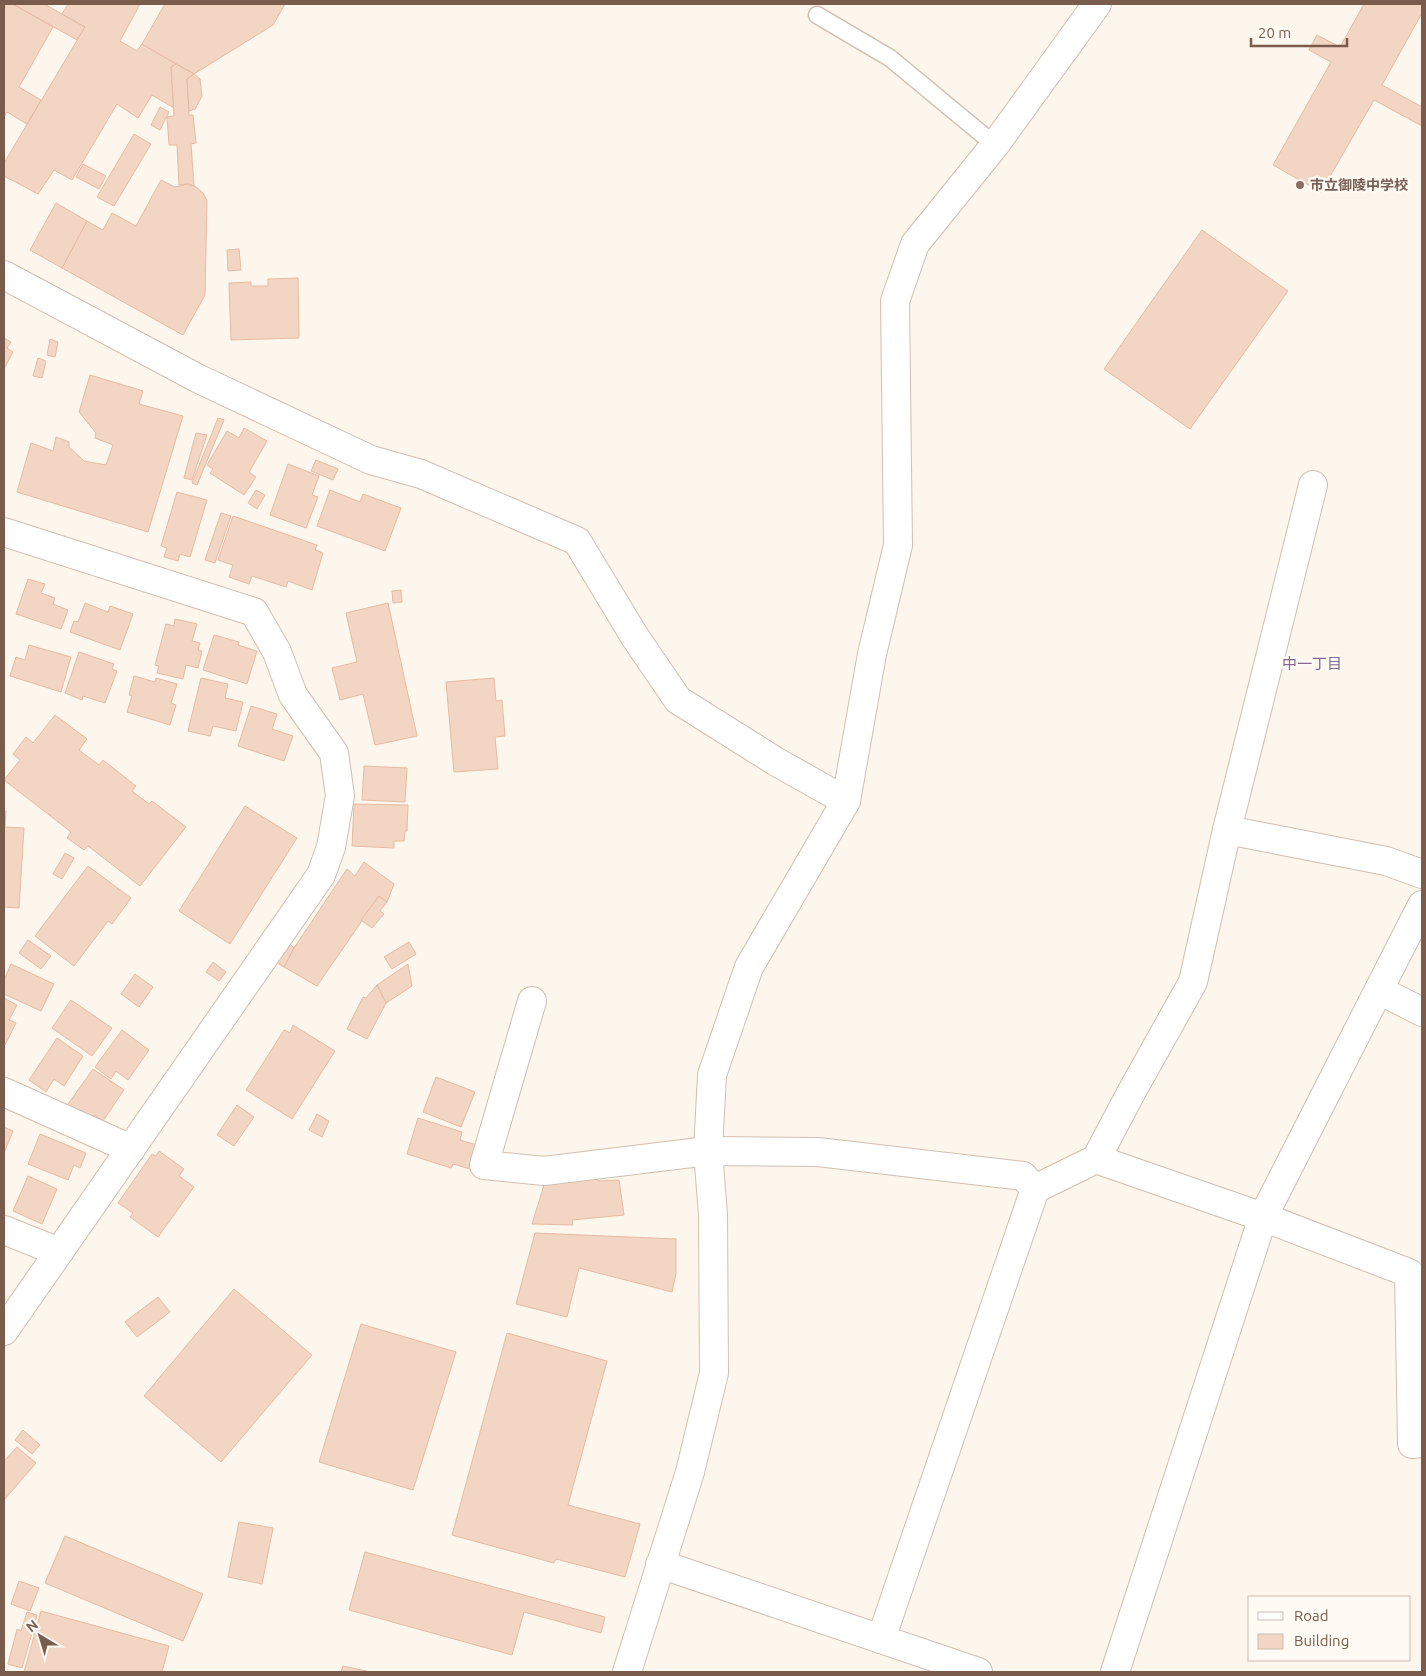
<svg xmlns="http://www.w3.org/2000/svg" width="1426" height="1676" font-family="Ubuntu,'Noto Sans JP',sans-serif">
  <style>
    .building { fill: #f3d5c3; stroke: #e6bba3 }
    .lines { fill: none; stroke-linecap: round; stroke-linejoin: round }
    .lane-casing { stroke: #d1beb0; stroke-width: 19 }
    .street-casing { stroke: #d1beb0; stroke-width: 30 }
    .secondary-casing { stroke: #d6c0b0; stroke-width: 30 }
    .lane { stroke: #fff; stroke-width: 16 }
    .street { stroke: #fff; stroke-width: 28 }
    .secondary { stroke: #fff; stroke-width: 28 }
    .education-dot { fill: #8d6e63; stroke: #fffaf3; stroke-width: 2 }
    .labels { text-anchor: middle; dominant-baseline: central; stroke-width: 5; stroke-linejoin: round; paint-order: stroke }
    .education-label { font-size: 14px; font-weight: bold; fill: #785e54; stroke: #fffaf3; text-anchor: start }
    .neighbourhood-label { font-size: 15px; fill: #846695; stroke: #fffaf3 }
  </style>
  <rect width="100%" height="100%" fill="#fdf6ec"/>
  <g class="building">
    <polygon points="7,4 13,4 53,27 19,87 41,100 27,124 7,112 4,117 4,9"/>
    <polygon points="13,4 44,4 85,27 77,40"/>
    <polygon points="68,4 140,4 120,41 137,51 142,44 176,64 171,67 174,108 152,95 138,118 117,104 72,180 54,170 38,194 4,176 4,163 85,27 62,14"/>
    <polygon points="165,4 285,4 273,25 194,74 142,44"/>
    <polygon points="1364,4 1422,4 1422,13 1382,85 1422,107 1422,126 1374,100 1321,192 1273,165 1331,62 1309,50 1317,35 1340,47"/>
    <polygon points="176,64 194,74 187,79 189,115 193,115 196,143 191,144 194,186 188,184 179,185 177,145 169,145 167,117 174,116 171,67"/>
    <polygon points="194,74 200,79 202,96 195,109 189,111 187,79"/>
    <polygon points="160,107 169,112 160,130 151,125"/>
    <polygon points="134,134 151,144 114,206 97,197"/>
    <polygon points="83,164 106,176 99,189 76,177"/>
    <polygon points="161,180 175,187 188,184 196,187 203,193 207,201 205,295 183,335 62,268 87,221 103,230 112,213 136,226"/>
    <polygon points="56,203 87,221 62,268 30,250"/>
    <polygon points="1202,230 1288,291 1190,429 1104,369"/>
    <polygon points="239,249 241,270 228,271 227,250"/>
    <polygon points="298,278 299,338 231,340 229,283 251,282 251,286 268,286 268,279"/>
    <polygon points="4,338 11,342 7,348 13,352 4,369"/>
    <polygon points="50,339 58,342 55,357 47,355"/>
    <polygon points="38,358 46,361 42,378 33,376"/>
    <polygon points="90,375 143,391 139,404 183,416 148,532 17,492 31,443 53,451 56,437 69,442 69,447 84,461 106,465 113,445 95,438 96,433 79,412"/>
    <polygon points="218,418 224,420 197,485 192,483"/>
    <polygon points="244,428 267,441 249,472 256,477 244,495 210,473 213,469 207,465 227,431 239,438"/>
    <polygon points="196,433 207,435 192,480 184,478"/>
    <polygon points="316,460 338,469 333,480 311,471"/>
    <polygon points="288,464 319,476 312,495 318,497 306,528 270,515"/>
    <polygon points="256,490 265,495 257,509 248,503"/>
    <polygon points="330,490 360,502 363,494 401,508 385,551 317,526"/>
    <polygon points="177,492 207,500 190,557 180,554 178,561 164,557 167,548 161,546"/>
    <polygon points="221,513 231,516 215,563 205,560"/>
    <polygon points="233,516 317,545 315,550 323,553 312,590 288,581 286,587 252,576 249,584 229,577 233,565 218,560"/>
    <polygon points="28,579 45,584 41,593 55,598 53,604 68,610 61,629 16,614"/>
    <polygon points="401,590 402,602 393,603 392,591"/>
    <polygon points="85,603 108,612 110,606 133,614 120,650 70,632 74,621 78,622"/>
    <polygon points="388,603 417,736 375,745 363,694 340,700 332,668 357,662 346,613"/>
    <polygon points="175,619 197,624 192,641 200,643 198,650 202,651 198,668 186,665 183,679 157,673 159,666 155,665 166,624 174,626"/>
    <polygon points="214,635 239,642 238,645 257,651 247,684 203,670"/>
    <polygon points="29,645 71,657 61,692 10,676 16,657 25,660"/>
    <polygon points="79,652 114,664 112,669 117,671 105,703 83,696 82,700 65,693"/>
    <polygon points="134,676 155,682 156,678 177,684 171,703 176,705 170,725 127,712 132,696 129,695"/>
    <polygon points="201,678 228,684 225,698 243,702 236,731 213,726 210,736 188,731"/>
    <polygon points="494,678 496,701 502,700 505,736 495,737 498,769 454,772 446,682"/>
    <polygon points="251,706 277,714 272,729 293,736 284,761 238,746"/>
    <polygon points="55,715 87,739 79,750 99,765 103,760 136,786 132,791 149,804 152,801 186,827 140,886 88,846 84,850 67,838 71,832 4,780 20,760 13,754 26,737 33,743"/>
    <polygon points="364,766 407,768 405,802 362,800"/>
    <polygon points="354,804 408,805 407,831 405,831 404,841 394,841 394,848 352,846"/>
    <polygon points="245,806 297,838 230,944 179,911"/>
    <polygon points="4,811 6,811 5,827 24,828 19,908 4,907"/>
    <polygon points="65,853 74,858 62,879 53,874"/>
    <polygon points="364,862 394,884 387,902 379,896 317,986 284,967 294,948 347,869 355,876"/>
    <polygon points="88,866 131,898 112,924 108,921 74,966 35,936"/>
    <polygon points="379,896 387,902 380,911 384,914 372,928 361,920"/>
    <polygon points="28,940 51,956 41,969 19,953"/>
    <polygon points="409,942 416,954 392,969 384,957"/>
    <polygon points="289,943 294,948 284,967 277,963"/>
    <polygon points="213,962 226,972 219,981 206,972"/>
    <polygon points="11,964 54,984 41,1011 4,994 4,980"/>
    <polygon points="408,964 412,986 386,1003 377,985"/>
    <polygon points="135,974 153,987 139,1007 121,994"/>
    <polygon points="377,985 386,1003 367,1039 347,1029 363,997 366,998"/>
    <polygon points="4,998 17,1005 9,1020 16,1023 5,1045 4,1044"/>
    <polygon points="71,1000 112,1028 92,1056 52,1028"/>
    <polygon points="293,1025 335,1051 292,1119 246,1090 284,1030 290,1033"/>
    <polygon points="122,1030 149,1050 128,1080 116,1071 111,1079 95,1067"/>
    <polygon points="57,1038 83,1056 64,1086 54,1079 46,1092 29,1080"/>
    <polygon points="93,1069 124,1090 103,1121 94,1115 88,1122 66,1107"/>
    <polygon points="436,1077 475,1092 461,1127 423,1112"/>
    <polygon points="237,1105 254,1117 234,1146 217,1135"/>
    <polygon points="317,1114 329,1121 322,1137 309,1130"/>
    <polygon points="418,1118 462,1132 460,1140 477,1145 470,1169 453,1164 451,1168 407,1154"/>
    <polygon points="4,1127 13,1131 4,1153"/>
    <polygon points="40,1134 86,1153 80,1168 74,1165 68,1180 28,1164"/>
    <polygon points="159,1151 184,1169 179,1176 194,1187 158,1237 130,1217 133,1213 118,1203 152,1154 156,1156"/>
    <polygon points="28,1176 57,1189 42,1224 13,1211"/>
    <polygon points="597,1178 598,1181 619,1180 624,1215 572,1220 573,1225 532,1224 544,1185"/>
    <polygon points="535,1233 676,1239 676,1274 672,1292 579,1268 567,1317 516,1304"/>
    <polygon points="234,1289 312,1355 221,1462 144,1396"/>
    <polygon points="158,1297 170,1312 137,1337 125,1322"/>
    <polygon points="361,1324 456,1352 413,1490 319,1462"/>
    <polygon points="507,1333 607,1361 568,1505 640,1524 625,1577 556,1559 554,1563 452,1535"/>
    <polygon points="23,1430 40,1445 32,1454 15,1440"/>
    <polygon points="17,1447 36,1463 4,1500 4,1461"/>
    <polygon points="239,1522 273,1528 262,1584 228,1577"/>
    <polygon points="65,1536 203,1594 183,1641 45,1583"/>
    <polygon points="365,1552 605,1617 601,1633 524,1612 512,1655 349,1610"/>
    <polygon points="19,1581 39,1588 30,1611 11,1604"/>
    <polygon points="41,1611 169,1646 162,1672 24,1672"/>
    <polygon points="27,1612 37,1615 22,1668 8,1664 17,1629 21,1631"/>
    <polygon points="343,1666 371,1672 341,1672"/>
  </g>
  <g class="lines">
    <g class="lane-casing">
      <polyline id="lane" points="817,15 890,58 995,145"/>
    </g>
    <g class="street-casing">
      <g id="street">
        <polyline points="4,275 199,379 371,460 421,474 577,541 635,637 678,700 775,761 846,801"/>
        <polyline points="4,532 254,612 277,652 293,695 334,753 340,796 331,847 321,875 4,1331"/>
        <polyline points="1227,830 1313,485"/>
        <polyline points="1379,990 1422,1012"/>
        <polyline points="532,1001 484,1165 544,1171 708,1151 818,1152 1023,1176 1035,1189 1096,1159 1132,1091 1193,982 1227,830 1386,861 1422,874"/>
        <polyline points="4,1092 131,1149"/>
        <polyline points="708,1151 712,1075 749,967 846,801 872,654 898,545 895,301 915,244 995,145 1097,4"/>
        <polyline points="1096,1159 1263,1217 1409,1273 1412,1444 1422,1443"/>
        <polyline points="4,1230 59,1252"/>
        <polyline points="660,1564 978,1672"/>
        <polyline points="881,1639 1035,1189"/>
        <polyline points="1115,1672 1263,1217 1422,905"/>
      </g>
    </g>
    <g class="secondary-casing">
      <polyline id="secondary" points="627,1672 690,1472 714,1373 713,1215 708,1151"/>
    </g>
    <use href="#lane" class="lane"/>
    <use href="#street" class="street"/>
    <use href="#secondary" class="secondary"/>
  </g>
  <circle class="education-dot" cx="1300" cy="185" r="5"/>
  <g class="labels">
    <g class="education-label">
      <text x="1310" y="185">市立御陵中学校</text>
    </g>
    <g class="neighbourhood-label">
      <text x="1312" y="663">中一丁目</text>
    </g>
  </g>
  <rect width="1426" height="1676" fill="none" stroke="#7a5c4d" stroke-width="10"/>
  <rect x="1248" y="1596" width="162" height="65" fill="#fffaf3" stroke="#cabbb1"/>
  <rect x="1258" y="1612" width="25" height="8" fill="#ffffff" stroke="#cabbb1"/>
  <text x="1294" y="1621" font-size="15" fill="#7a5c4d">Road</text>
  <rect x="1258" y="1634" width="25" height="15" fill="#f3d5c3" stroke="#cabbb1"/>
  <text x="1294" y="1646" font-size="15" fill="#7a5c4d">Building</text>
  <g transform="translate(40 1636) rotate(322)" stroke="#fffaf3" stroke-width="4" paint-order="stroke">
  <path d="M0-4L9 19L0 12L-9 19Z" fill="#7a5c4d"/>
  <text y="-8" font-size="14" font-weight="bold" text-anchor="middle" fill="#7a5c4d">N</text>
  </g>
  <path d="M1251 38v8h96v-8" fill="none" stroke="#7a5c4d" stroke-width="2.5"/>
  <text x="1258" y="38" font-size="15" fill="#7a5c4d" stroke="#fffaf3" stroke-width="4" paint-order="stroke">20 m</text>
</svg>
